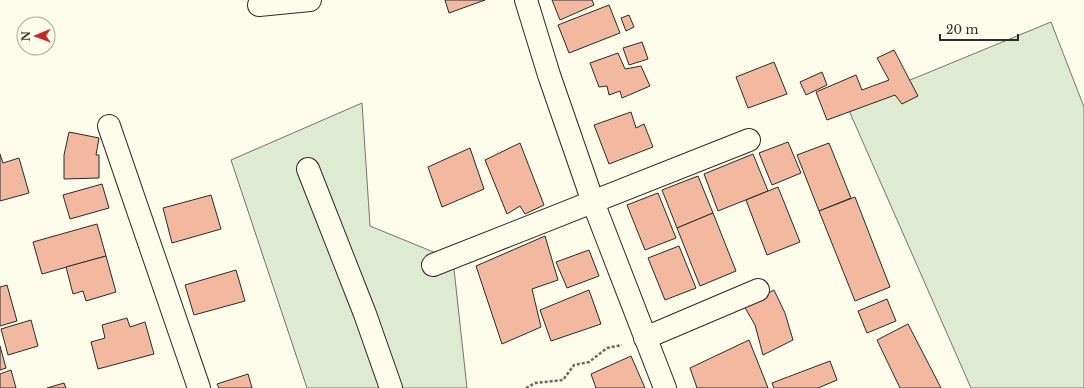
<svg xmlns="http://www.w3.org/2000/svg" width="1084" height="388" font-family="'Libre Baskerville',serif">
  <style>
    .green { fill: #deebd1; stroke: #74746e }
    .building { fill: #f2b8a0; stroke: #2b2b2b }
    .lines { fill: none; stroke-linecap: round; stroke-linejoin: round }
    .street-casing { stroke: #2b2b2b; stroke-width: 24 }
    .path { stroke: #6a6964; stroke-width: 2.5; stroke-dasharray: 3 2; stroke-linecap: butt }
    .street { stroke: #fdfbea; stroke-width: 22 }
  </style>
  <rect width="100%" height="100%" fill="#fdfbea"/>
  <g class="green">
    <polygon points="1051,22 1084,107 1084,388 971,388 847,106"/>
    <polygon points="362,103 370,226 453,260 467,388 307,388 231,160"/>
  </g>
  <g class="building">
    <polygon points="445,0 485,0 449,13"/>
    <polygon points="552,0 592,0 594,5 560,20"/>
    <polygon points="609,5 620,33 569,53 558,25"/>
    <polygon points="629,15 634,27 626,31 621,18"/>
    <polygon points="642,42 648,59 629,65 623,48"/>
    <polygon points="894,50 918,96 902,104 895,95 827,120 816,92 856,75 862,90 889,80 877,58"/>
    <polygon points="618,53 625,69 641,66 650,86 622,98 620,91 609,95 607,86 599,87 590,63"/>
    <polygon points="774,62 787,94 748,108 736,77"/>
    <polygon points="822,72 827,85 806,95 800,82"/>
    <polygon points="631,112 636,128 644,124 653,147 609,164 594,125"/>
    <polygon points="69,132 99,138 96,155 99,155 99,178 64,179 64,155"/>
    <polygon points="788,142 801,173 772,185 759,153"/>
    <polygon points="520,143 544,205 525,214 520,206 507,214 485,160"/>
    <polygon points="829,143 851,198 819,211 797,155"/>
    <polygon points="470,148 484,189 442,207 428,167"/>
    <polygon points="0,154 3,163 19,158 29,193 0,201"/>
    <polygon points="753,154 768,191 718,211 704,174"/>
    <polygon points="698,176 713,213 677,228 662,190"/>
    <polygon points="102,184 109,208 70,219 63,195"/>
    <polygon points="778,187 800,242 767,255 746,200"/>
    <polygon points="658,193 676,238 645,250 627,205"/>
    <polygon points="211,195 221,229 172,243 163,208"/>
    <polygon points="855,197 890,287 855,301 819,211"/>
    <polygon points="713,213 736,271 700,286 677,228"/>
    <polygon points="97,224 106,256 42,274 33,242"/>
    <polygon points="545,236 558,280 532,289 541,327 502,344 476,266"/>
    <polygon points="679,246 696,288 665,300 648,258"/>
    <polygon points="589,250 599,276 567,288 556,262"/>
    <polygon points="106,256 116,292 86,301 83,291 73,294 66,267"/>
    <polygon points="236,270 245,301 194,315 185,285"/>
    <polygon points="7,285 17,321 0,326 0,287"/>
    <polygon points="589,290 601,324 551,341 540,310"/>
    <polygon points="774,290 785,313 793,340 763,355 755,325 744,306"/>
    <polygon points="887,299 896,321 867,333 858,311"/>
    <polygon points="127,318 130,327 145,322 154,354 98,369 91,342 105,338 102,325"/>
    <polygon points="31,320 38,346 8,355 1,329"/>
    <polygon points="908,324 941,388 900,388 877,340"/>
    <polygon points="749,340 768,388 697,388 690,368"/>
    <polygon points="0,346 6,368 0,370"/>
    <polygon points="631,356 645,388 596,388 591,374"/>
    <polygon points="830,361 837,380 818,388 774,388 772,383"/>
    <polygon points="11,370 16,388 0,388 0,374"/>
    <polygon points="248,374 252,388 219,388 217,384"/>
    <polygon points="64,383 66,388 47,388"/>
  </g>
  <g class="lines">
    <g class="street-casing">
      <g id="street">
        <polyline points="526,0 549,75 593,202 665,388"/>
        <polyline points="259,5 310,0"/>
        <polyline points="109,126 199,388"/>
        <polyline points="308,169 365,314 391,388"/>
        <polyline points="433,265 749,140"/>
        <polyline points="645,338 758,290"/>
      </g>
    </g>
    <polyline class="path" points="526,388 535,383 563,380 574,365 589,362 607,348 622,345"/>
    <use href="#street" class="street"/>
  </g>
  <g transform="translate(36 36) rotate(269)"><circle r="19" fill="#fdfbea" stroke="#a9a89e"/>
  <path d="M0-3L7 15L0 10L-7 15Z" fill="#c62828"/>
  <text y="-6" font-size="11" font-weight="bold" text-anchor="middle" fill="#2b2b2b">N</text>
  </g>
  <path d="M940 34v6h78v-6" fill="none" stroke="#2b2b2b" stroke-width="2"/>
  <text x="946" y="34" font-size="12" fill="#2b2b2b" stroke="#fdfbea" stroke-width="3" paint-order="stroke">20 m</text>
</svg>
